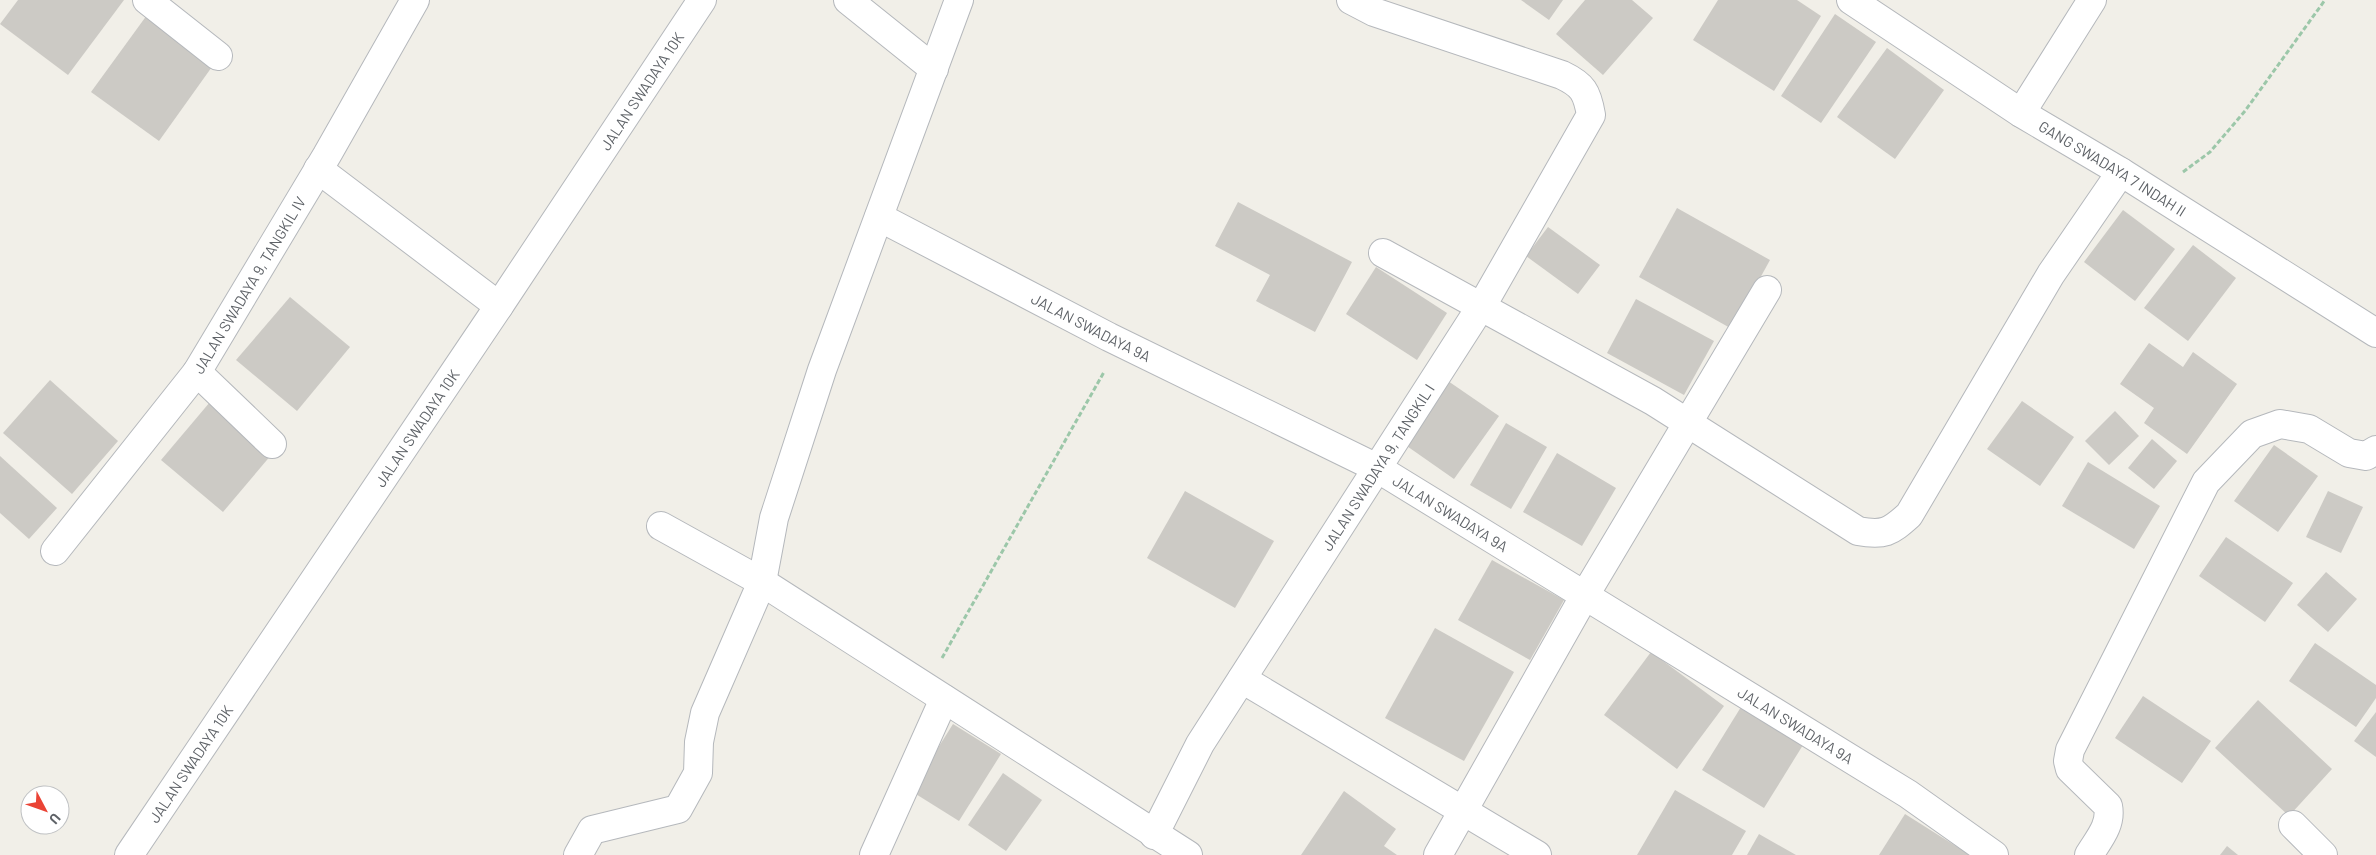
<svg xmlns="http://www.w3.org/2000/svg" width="2376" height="855" font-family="Barlow,sans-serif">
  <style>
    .building { fill: #cccac5 }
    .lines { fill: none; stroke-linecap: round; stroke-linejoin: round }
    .minor-casing { stroke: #b5b8bc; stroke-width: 30 }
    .path { stroke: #9cc7a9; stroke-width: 3; stroke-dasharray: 5 2.5; stroke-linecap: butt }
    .minor { stroke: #fff; stroke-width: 28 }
    .labels { text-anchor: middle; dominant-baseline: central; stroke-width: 4.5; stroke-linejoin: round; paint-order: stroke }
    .street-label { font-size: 15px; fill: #5f6368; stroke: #fff }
  </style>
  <rect width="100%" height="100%" fill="#f1efe8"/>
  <g class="building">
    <polygon points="18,0 124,0 68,75 0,24"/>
    <polygon points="1521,0 1563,0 1549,20"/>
    <polygon points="1585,0 1632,0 1653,18 1603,75 1556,34"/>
    <polygon points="1718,0 1797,0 1821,16 1774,91 1693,40"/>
    <polygon points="1835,14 1876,42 1821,123 1781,96"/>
    <polygon points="147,15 214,64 159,141 91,92"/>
    <polygon points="1887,48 1944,90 1895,159 1837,117"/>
    <polygon points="1238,202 1352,262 1315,332 1256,301 1270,275 1215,246"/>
    <polygon points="1677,208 1770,260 1732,329 1639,277"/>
    <polygon points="2123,210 2175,249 2135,301 2084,262"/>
    <polygon points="1548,227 1600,265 1578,294 1526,256"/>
    <polygon points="2193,245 2236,278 2188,341 2144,308"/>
    <polygon points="1376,267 1447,313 1417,360 1346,314"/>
    <polygon points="290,297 350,347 297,411 236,360"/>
    <polygon points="1636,299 1714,341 1684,395 1607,353"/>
    <polygon points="2149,343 2183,367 2193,352 2237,384 2187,454 2144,423 2154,408 2120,384"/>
    <polygon points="50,380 118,441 72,494 3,433"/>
    <polygon points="1448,381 1499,416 1454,479 1404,444"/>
    <polygon points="2022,401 2074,437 2040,486 1987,449"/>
    <polygon points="210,402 272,454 223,512 161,460"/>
    <polygon points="2115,411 2139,436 2109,465 2085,441"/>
    <polygon points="1506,423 1547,447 1511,509 1470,485"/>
    <polygon points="2152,439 2177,461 2154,489 2128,468"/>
    <polygon points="2274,445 2318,476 2278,532 2234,501"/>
    <polygon points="1557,453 1616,488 1582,546 1523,512"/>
    <polygon points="0,456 57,508 29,539 0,513"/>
    <polygon points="2088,462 2160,506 2134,549 2062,506"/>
    <polygon points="1185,491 1274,541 1235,608 1147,558"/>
    <polygon points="2328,491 2363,507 2341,553 2306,537"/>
    <polygon points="2226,537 2293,583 2265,622 2199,576"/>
    <polygon points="1492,560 1564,600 1530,660 1458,620"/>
    <polygon points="2326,572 2357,599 2328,632 2297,605"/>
    <polygon points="1435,628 1514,672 1464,761 1385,718"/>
    <polygon points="2315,643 2376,685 2376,698 2356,727 2289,681"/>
    <polygon points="1651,652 1724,706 1677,769 1604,715"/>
    <polygon points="2143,696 2211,741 2182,783 2115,738"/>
    <polygon points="2258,700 2332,769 2289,816 2215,748"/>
    <polygon points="1741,707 1803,745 1764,808 1702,770"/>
    <polygon points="2376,712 2376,757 2354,741"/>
    <polygon points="953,724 1001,754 959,821 911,791"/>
    <polygon points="1003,773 1042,800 1006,851 968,825"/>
    <polygon points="1675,790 1746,831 1732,855 1637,855"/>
    <polygon points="1344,791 1396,829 1384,846 1397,855 1301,855"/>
    <polygon points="1905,814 1970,855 1879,855"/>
    <polygon points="1759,834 1796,855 1747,855"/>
    <polygon points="2227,846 2238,855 2220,855"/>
  </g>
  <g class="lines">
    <g class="minor-casing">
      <g id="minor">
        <polyline points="147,0 218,56"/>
        <polyline points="848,0 934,69"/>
        <path id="s1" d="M1851,0L2021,113L2121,172L2376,333"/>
        <polyline points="2021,113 2092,0"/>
        <polyline points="318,169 499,306"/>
        <path id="s2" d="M879,217L1109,337L1377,468L1908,794L1994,855"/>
        <path d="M1383,253L1653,401L1858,531C1884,536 1890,532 1909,515L2051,274L2121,172"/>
        <polyline points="197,372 272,444"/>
        <polyline points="661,526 762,582 1188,855"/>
        <path id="s3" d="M55,551L197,372L327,155L415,0"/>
        <polyline points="1242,679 1537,855"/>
        <polyline points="2293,825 2323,855"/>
        <path id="s4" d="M1154,835L1200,744L1487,297L1591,115C1587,92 1583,85 1562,75L1374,12L1351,0"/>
        <path id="s5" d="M129,855L499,306L702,0"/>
        <polyline points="578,855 592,830 678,809 698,773 699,742 705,713 762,582 774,518 822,370 959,0"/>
        <polyline points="874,855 944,699"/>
        <polyline points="1438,855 1585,595 1767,290"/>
        <path d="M2089,855C2098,840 2112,825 2108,806L2070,769L2068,761L2070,750L2206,482L2252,434L2280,424L2309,429L2349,453L2366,456L2376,450"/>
      </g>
    </g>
    <g class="path">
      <polyline points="2183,172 2210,152 2245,111 2325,0"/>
      <polyline points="942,658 1104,372"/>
    </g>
    <use href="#minor" class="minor"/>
  </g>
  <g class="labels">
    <g class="street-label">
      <text stroke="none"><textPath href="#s5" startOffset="920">JALAN SWADAYA 10K</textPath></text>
      <text stroke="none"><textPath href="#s1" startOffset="311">GANG SWADAYA 7 INDAH II</textPath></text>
      <text stroke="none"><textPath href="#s3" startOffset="330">JALAN SWADAYA 9, TANGKIL IV</textPath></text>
      <text stroke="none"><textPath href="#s2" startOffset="239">JALAN SWADAYA 9A</textPath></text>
      <text stroke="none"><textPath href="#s5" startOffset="515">JALAN SWADAYA 10K</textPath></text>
      <text stroke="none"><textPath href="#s4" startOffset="431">JALAN SWADAYA 9, TANGKIL I</textPath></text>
      <text stroke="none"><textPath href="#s2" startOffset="644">JALAN SWADAYA 9A</textPath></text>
      <text stroke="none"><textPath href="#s2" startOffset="1049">JALAN SWADAYA 9A</textPath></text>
      <text stroke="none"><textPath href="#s5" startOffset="110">JALAN SWADAYA 10K</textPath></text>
    </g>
  </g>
  <g transform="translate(45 810) rotate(131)"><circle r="24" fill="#ffffff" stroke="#bfc1c3"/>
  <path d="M0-4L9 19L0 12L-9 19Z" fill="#ea4335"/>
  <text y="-8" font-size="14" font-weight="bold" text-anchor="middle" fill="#5f6368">U</text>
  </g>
</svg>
